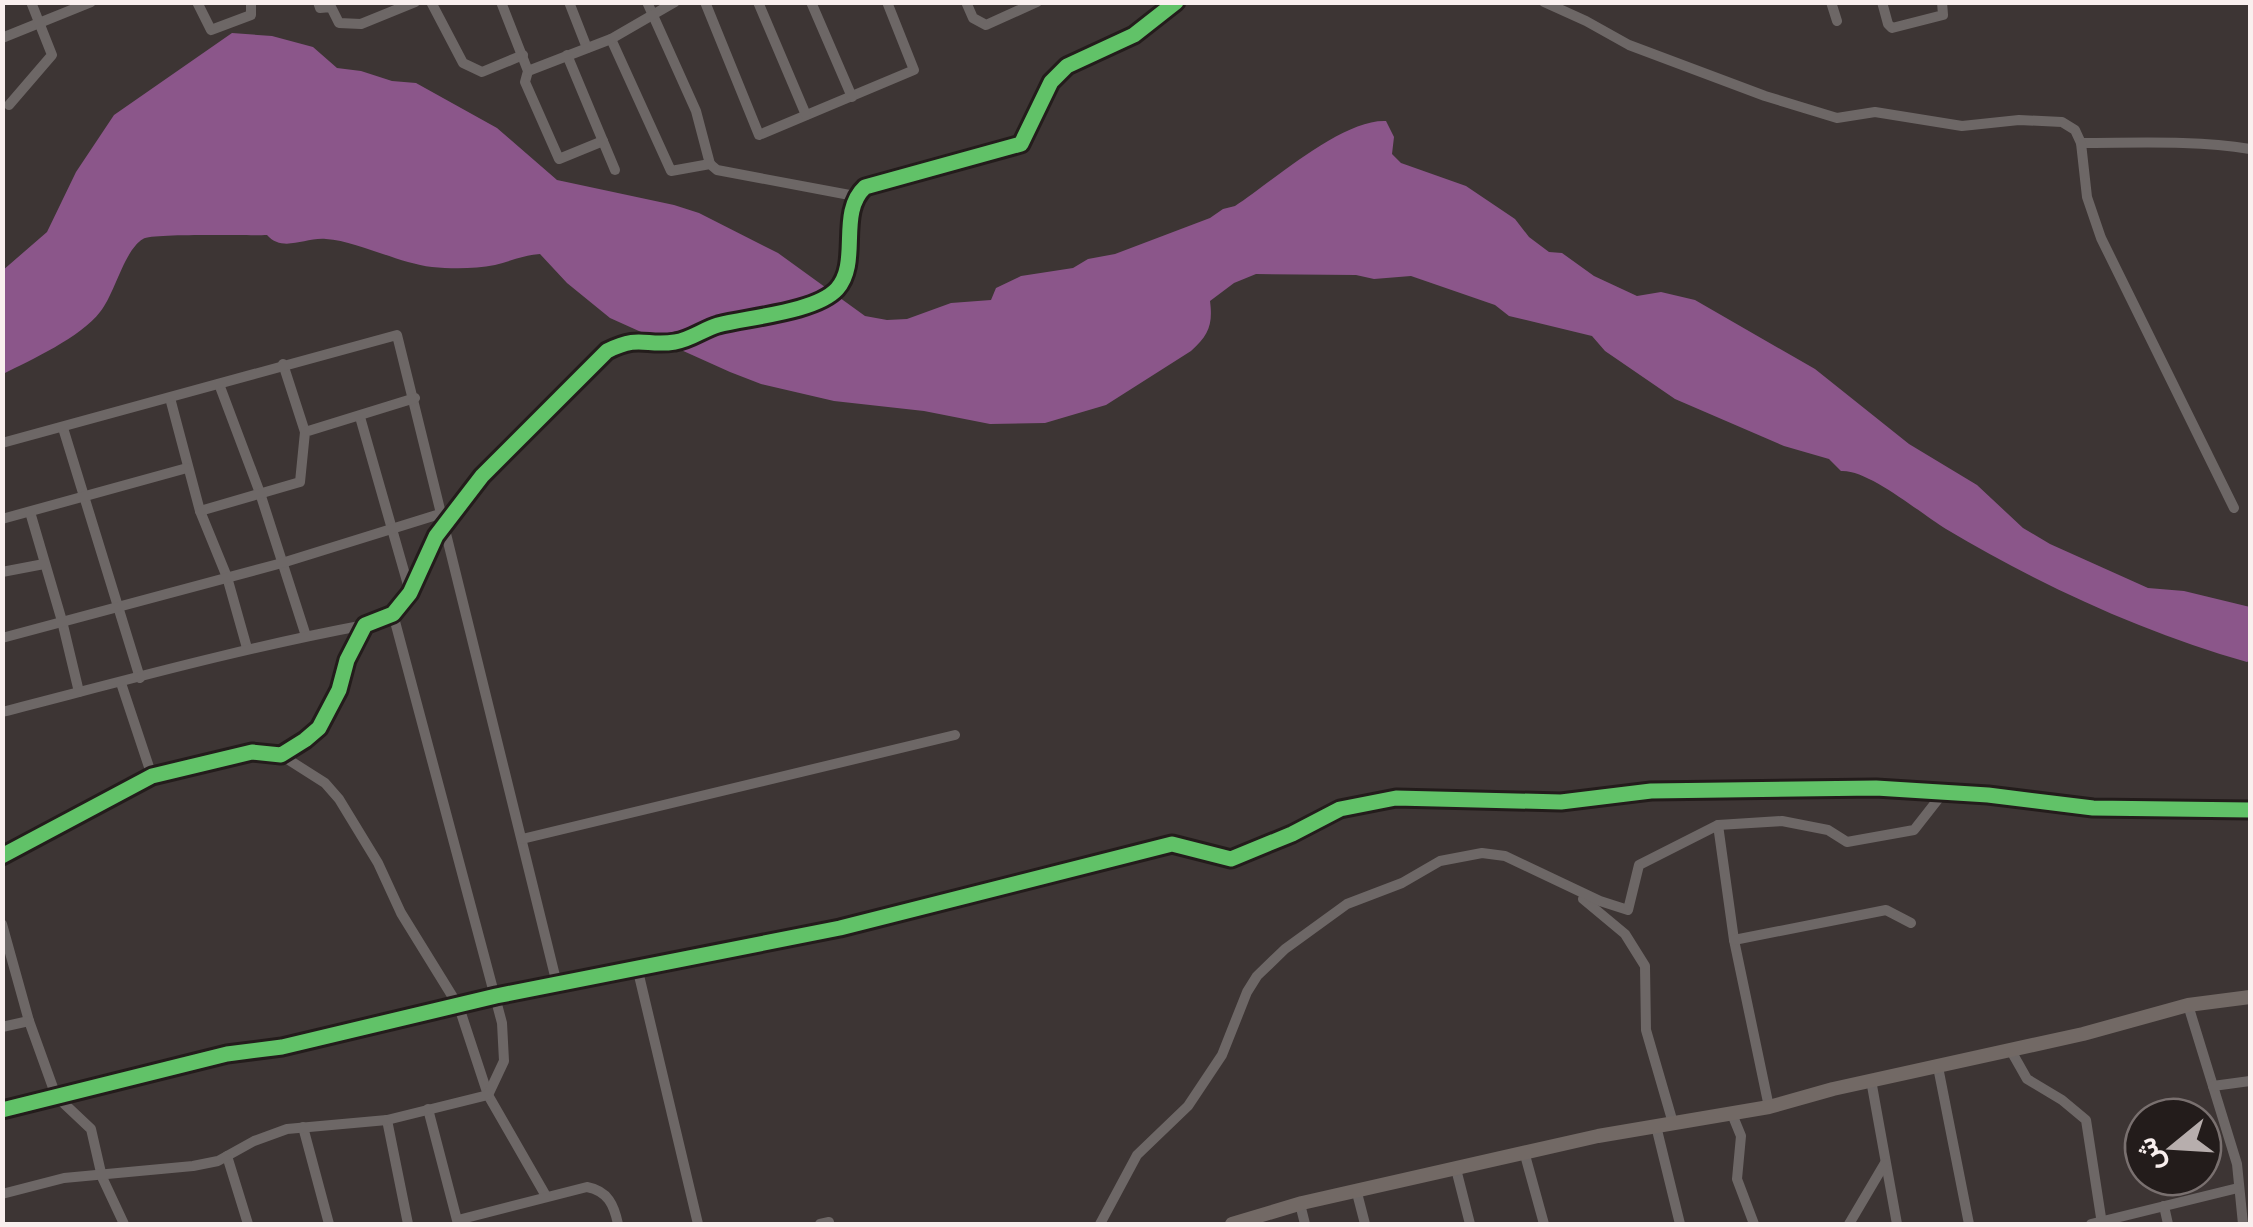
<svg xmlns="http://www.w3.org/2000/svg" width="2253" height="1227" font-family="Commissioner,Vazirmatn,sans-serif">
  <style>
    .water { fill: #8b568a }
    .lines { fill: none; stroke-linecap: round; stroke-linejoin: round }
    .street { stroke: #6d6766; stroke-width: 10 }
    .secondary { stroke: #726965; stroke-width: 14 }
    .cycleway-casing { stroke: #231c1b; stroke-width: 21 }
    .cycleway { stroke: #61c268; stroke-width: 15 }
  </style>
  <rect width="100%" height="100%" fill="#3d3534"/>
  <path class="water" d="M232,33L272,36L313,47L337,68L361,71L392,81L416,83L497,128L557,180L674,205L699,213L778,253L865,316L887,320L907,319L951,303L991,300L996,288L1021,276L1073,268L1088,259L1115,254L1210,218L1223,209L1235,206C1273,181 1342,119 1386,121L1394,137L1392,154L1401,163L1466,186L1515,219L1529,237L1549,252L1562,253L1594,276L1637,296L1661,292L1695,300L1815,369L1909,444L1977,485L2023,528L2050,544L2148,588L2184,591L2250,607V660L2247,662C2144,633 2038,584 1946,529C1920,513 1868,469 1841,471L1829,459L1784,446L1675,399L1605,351L1592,336L1509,316L1495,305L1411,276L1374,279L1356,275L1256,274L1234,283L1210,301C1213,324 1209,335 1191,351L1106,405L1045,423L990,424L924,411L834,401L761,384L730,372L610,318L567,283L540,254C524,255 511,261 495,265C475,269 452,269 432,267C398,263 357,241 326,239C305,237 283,253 267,235C248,236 153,233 143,239C124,250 115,294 100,312C81,337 31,360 3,374L2,271L47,232L76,172L114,115Z"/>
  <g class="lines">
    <g class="street">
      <polyline points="197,2 211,30 251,15 251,2"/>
      <polyline points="318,2 320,8 331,7 339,23 361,24 415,2"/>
      <polyline points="431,2 463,63 482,72 523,55"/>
      <polyline points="501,2 528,71 525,82 559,159 603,141"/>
      <polyline points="569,2 587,48"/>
      <polyline points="647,2 696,111 710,164"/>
      <polyline points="705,2 759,135 914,70 887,2"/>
      <polyline points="758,2 806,115"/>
      <polyline points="811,2 852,97"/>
      <polyline points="966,2 973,18 986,25 1037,2"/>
      <path d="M1544,2L1586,21L1629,45L1765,96L1837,118L1875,112L1962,126L2019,120L2062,122L2075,130L2081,143C2138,143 2194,140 2250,149"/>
      <polyline points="1831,2 1837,21"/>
      <polyline points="1882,2 1888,24 1892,28 1943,15 1942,2"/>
      <polyline points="2,38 91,2"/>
      <polyline points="611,39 671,171 710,164 717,170 855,196"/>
      <polyline points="567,55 615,170"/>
      <polyline points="528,71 611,39 675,2"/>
      <polyline points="9,105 52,55 31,2"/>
      <polyline points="2081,143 2087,197 2101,238 2234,508"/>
      <polyline points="283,364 305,432"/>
      <polyline points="219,384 260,493 306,636"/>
      <polyline points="170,398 200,511 227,577 247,648"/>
      <polyline points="360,417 410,592"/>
      <polyline points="63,428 140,678"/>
      <polyline points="2,443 397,335 557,984"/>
      <polyline points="200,511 300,482 305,432 415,398"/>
      <polyline points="30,512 62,621 79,692"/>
      <polyline points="2,519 187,468"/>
      <polyline points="2,572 44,564"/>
      <polyline points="2,638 282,563 443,513"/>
      <polyline points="121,683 152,776"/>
      <path d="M2,712C123,681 242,648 365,625"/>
      <polyline points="281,755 325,783 339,799 378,863 401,913 459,1007 488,1095 546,1196"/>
      <polyline points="1718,825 1734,940 1769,1107"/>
      <polyline points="522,839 955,735"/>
      <path d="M2,856L152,776L252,752L281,755L305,740L319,728L339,690L347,660L365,625L393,614L410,593L436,536L482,476L607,351C641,334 645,347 675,342C690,340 704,329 718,325C749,317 816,312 837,289C861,262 837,213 865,187L1021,144L1051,82L1067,66L1134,35L1176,2"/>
      <polyline points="1583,899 1625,934 1645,966 1646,1030 1673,1123"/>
      <polyline points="2,924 29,1021 56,1096 91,1129 102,1177 124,1224"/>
      <polyline points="1734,940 1886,910 1911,923"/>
      <polyline points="637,967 698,1224"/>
      <polyline points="2188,1005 2237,1164 2243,1224"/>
      <polyline points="2,1027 29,1021"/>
      <polyline points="2010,1049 2027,1079 2062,1100 2086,1120 2102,1224"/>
      <polyline points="1938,1067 1969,1224"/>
      <polyline points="1871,1080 1897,1224"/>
      <polyline points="2213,1086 2250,1081"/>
      <polyline points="428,1109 458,1224"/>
      <polyline points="2,1110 227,1054 282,1047 496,996 840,928 1172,844 1231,859 1292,834 1340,809 1396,798 1561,802 1651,791 1876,788 1988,795 2093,808 2250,810"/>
      <polyline points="1732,1114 1741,1136 1737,1179 1754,1224"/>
      <polyline points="387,1120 408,1224"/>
      <polyline points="1656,1126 1680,1224"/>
      <polyline points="303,1127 329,1224"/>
      <polyline points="1525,1155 1544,1224"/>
      <polyline points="227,1156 248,1224"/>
      <polyline points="1456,1169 1470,1224"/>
      <polyline points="1357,1193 1365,1224"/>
      <polyline points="2,1194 64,1178 193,1166 218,1161 254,1141 287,1129 387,1120 488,1095 504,1061 502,1023 393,614"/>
      <polyline points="1300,1204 1305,1224"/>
      <polyline points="2164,1206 2168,1224"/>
      <path d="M458,1220L587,1187C608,1191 614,1205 618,1224"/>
      <polyline points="820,1224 829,1222"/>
      <polyline points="1100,1224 1137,1155 1188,1106 1222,1055 1247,992 1257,976 1285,949 1347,904 1402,883 1440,861 1482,853 1505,856 1600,901 1628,910 1639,865 1718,825 1782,821 1828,830 1847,842 1914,830 1943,793"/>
      <polyline points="1849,1224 1885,1163"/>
      <polyline points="2091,1224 2238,1188"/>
    </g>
    <polyline class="secondary" points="1232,1224 1302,1203 1598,1136 1769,1107 1833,1089 2083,1034 2188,1005 2250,997"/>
    <g class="cycleway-casing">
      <g id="cycleway">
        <path d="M2,856L152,776L252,752L281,755L305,740L319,728L339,690L347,660L365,625L393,614L410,593L436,536L482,476L607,351C641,334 645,347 675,342C690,340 704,329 718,325C749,317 816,312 837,289C861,262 837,213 865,187L1021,144L1051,82L1067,66L1134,35L1176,2"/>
        <polyline points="2,1110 227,1054 282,1047 496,996 840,928 1172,844 1231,859 1292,834 1340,809 1396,798 1561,802 1651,791 1876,788 1988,795 2093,808 2250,810"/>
      </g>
    </g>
    <use href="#cycleway" class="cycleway"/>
  </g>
  <rect width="2253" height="1227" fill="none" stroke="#f9efee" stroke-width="10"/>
  <g transform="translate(2173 1147) rotate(252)"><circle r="48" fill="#231c1b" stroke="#79706f" stroke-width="2.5"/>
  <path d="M0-8L18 38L0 25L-18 38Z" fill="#b7aead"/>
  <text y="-15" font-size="28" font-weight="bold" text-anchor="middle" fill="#f9efee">ش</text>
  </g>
</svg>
